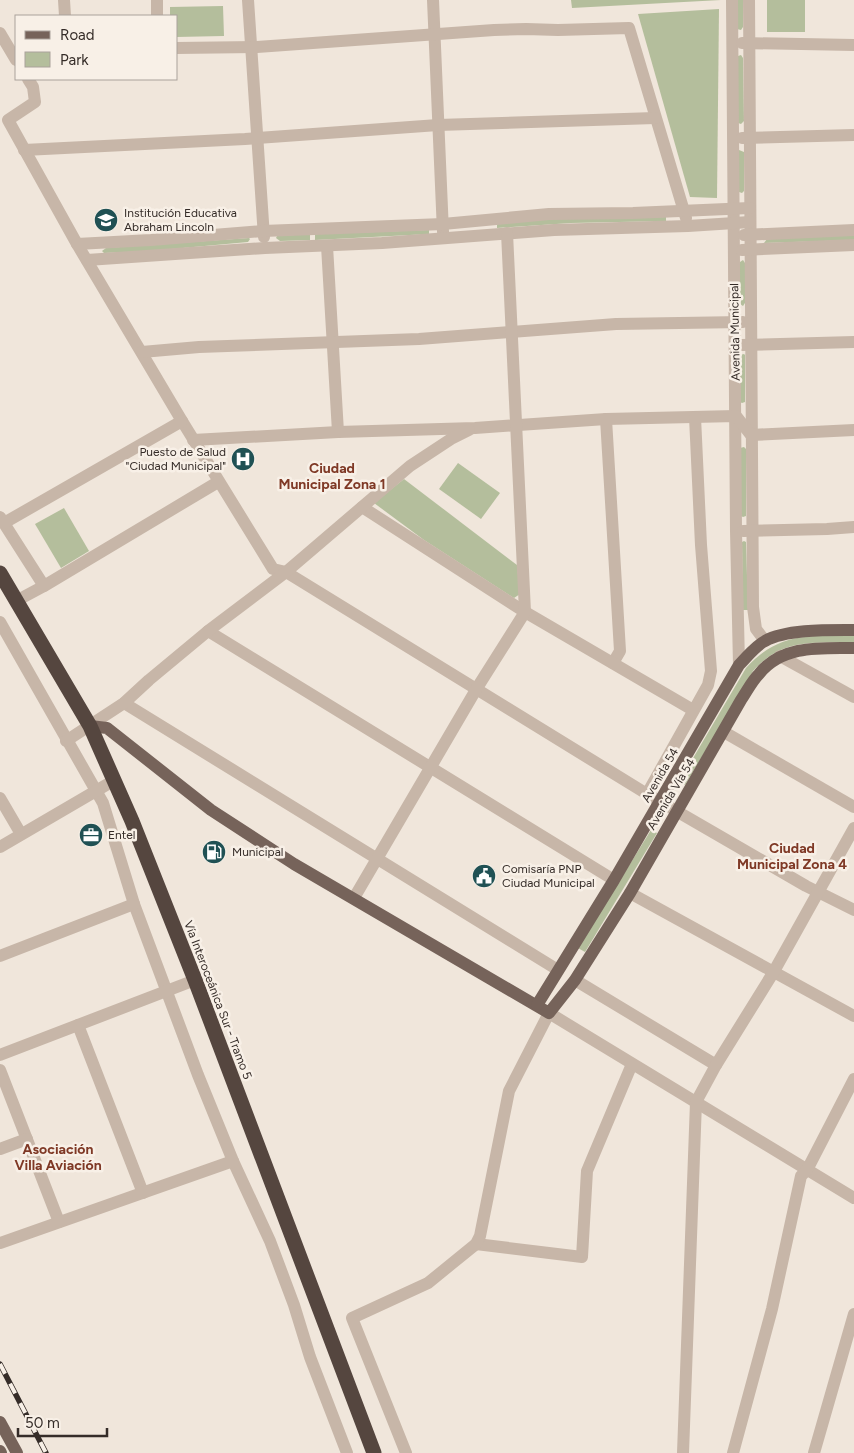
<svg xmlns="http://www.w3.org/2000/svg" width="854" height="1453" font-family="Figtree,sans-serif">
  <style>
    .green { fill: #b4be9c }
    .lines { fill: none; stroke-linecap: round; stroke-linejoin: round }
    .minor { stroke: #c7b6a8; stroke-width: 12 }
    .major { stroke: #76635a; stroke-width: 12 }
    .highway { stroke: #55463f; stroke-width: 15 }
    .rail-casing { stroke: #352c28; stroke-width: 5.5 }
    .rail { stroke: #f8f0e7; stroke-width: 4; stroke-dasharray: 11; stroke-linecap: butt }
    .labels { text-anchor: middle; dominant-baseline: central; stroke-width: 5; stroke-linejoin: round; paint-order: stroke }
    .poi-label { font-size: 12px; fill: #352c28; stroke: #f8f0e7; text-anchor: start }
    .street-label { font-size: 12px; fill: #352c28; stroke: #f8f0e7 }
    .neighbourhood-label { font-size: 14px; font-weight: bold; fill: #7f3926; stroke: #f8f0e7 }
  </style>
  <rect width="100%" height="100%" fill="#f0e6db"/>
  <g class="green">
    <polygon points="571,0 721,0 572,8"/>
    <polygon points="737,0 743,0 743,27 741,30 737,29"/>
    <rect x="767" y="0" width="38" height="32"/>
    <polygon points="223,6 224,36 176,37 176,16 170,16 170,7"/>
    <polygon points="719,9 717,198 690,197 638,14"/>
    <polygon points="741,55 743,58 744,121 741,124 738,123 738,56"/>
    <polygon points="739,150 744,152 744,191 742,193 739,192"/>
    <polygon points="666,217 666,221 571,223 497,228 497,223 542,219"/>
    <polygon points="429,230 429,234 315,240 315,234"/>
    <polygon points="310,234 310,240 280,241 276,238 277,236"/>
    <polygon points="854,234 854,240 764,243 767,239"/>
    <polygon points="249,238 250,239 248,242 150,251 104,253 102,251 106,248"/>
    <polygon points="743,260 745,263 745,303 743,306 740,304 740,262"/>
    <polygon points="744,354 745,355 745,402 742,403 740,402 740,355"/>
    <polygon points="744,447 746,449 746,516 743,517 741,516 740,448"/>
    <polygon points="458,463 500,493 481,519 439,489"/>
    <polygon points="404,479 517,565 520,594 514,598 424,540 374,503"/>
    <polygon points="64,508 89,551 61,568 35,524"/>
    <polygon points="744,541 746,542 748,610 743,610 742,542"/>
    <path d="M854,635V642C813,643 782,638 753,671L685,785L679,782L746,668C778,632 810,636 854,635Z"/>
    <polygon points="651,830 657,833 585,952 578,948"/>
  </g>
  <g class="lines">
    <g class="minor">
      <polyline points="64,0 65,16"/>
      <polyline points="157,0 157,16"/>
      <polyline points="248,0 264,237"/>
      <polyline points="433,0 443,232"/>
      <polyline points="732,0 736,531 739,665"/>
      <polyline points="749,0 753,607 756,629 765,641"/>
      <polyline points="0,33 16,60"/>
      <polyline points="742,43 854,45"/>
      <polyline points="176,48 257,47 494,30 526,29 558,30 629,28 686,218"/>
      <polyline points="28,79 33,87 35,102 8,120 77,244 182,421 273,569 286,572 647,794 806,886 854,910"/>
      <polyline points="742,138 854,135"/>
      <polyline points="24,150 245,139 438,125 655,118"/>
      <polyline points="744,235 854,230"/>
      <polyline points="77,244 151,240 263,231 443,224 549,214 633,213 750,208"/>
      <polyline points="327,246 338,432"/>
      <polyline points="742,250 854,245"/>
      <polyline points="87,260 265,248 382,243 554,230 688,226 750,222"/>
      <polyline points="742,345 854,342"/>
      <polyline points="142,352 199,347 419,339 616,324 743,322"/>
      <polyline points="606,419 620,651 613,663"/>
      <polyline points="193,440 338,432 475,428 606,419 736,416 751,435 854,430"/>
      <polyline points="362,507 525,612 693,710"/>
      <polyline points="0,517 44,586"/>
      <polyline points="4,523 182,421"/>
      <polyline points="743,531 827,529 854,527"/>
      <polyline points="16,601 44,586 218,482"/>
      <polyline points="0,622 103,803 134,904 198,1075 233,1161 270,1241 294,1305 310,1357 347,1453"/>
      <polyline points="208,631 614,880"/>
      <polyline points="780,656 854,697"/>
      <polyline points="124,703 558,970"/>
      <polyline points="724,732 854,807"/>
      <polyline points="66,741 124,703 149,680 208,631 286,572 410,466 451,439 469,430"/>
      <polyline points="647,794 708,685 711,671 701,545 695,417"/>
      <polyline points="0,798 21,834"/>
      <polyline points="0,847 113,781"/>
      <polyline points="630,893 854,1016"/>
      <polyline points="354,898 477,688 525,612 507,233"/>
      <polyline points="0,956 134,904"/>
      <polyline points="575,980 716,1065"/>
      <polyline points="78,1025 143,1193"/>
      <polyline points="0,1055 195,980"/>
      <polyline points="0,1070 59,1222"/>
      <polyline points="0,1149 27,1139"/>
      <polyline points="0,1243 233,1161"/>
      <polyline points="476,1244 582,1257 587,1171 632,1064"/>
      <polyline points="406,1453 352,1318 428,1283 476,1244 480,1236 509,1091 549,1013 854,1198"/>
      <polyline points="683,1453 696,1102 716,1065 773,973 854,828"/>
      <polyline points="733,1453 772,1309 801,1176 807,1170 854,1079"/>
      <polyline points="814,1453 854,1314"/>
    </g>
    <g class="major">
      <path d="M90,726L107,728L211,810L294,864L549,1013L575,980L630,893L741,700C747,691 752,681 759,674C782,645 820,648 854,648"/>
      <path d="M537,1005L614,880L739,665C747,657 755,646 765,641C786,629 829,630 854,630"/>
      <polyline points="0,1422 17,1453"/>
      <polyline points="0,1451 1,1453"/>
    </g>
    <polyline class="highway" points="0,573 90,726 132,821 195,980 374,1453"/>
    <g class="rail-casing">
      <polyline id="rail" points="0,1364 46,1453"/>
    </g>
    <use href="#rail" class="rail"/>
  </g>
  <defs>
    <g id="school-disc" transform="scale(1.25)"><circle r="9.5" fill="#205154" stroke="#f8f0e7"/><path d="M0-5L7-2L0 1L-7-2ZM-4 1L0 2.5L4 1V4Q0 6-4 4Z" fill="#fff"/></g>
    <g id="hospital-disc" transform="scale(1.25)"><circle r="9.5" fill="#205154" stroke="#f8f0e7"/><path d="M-5-5h3v3.5h4V-5h3V5h-3V1.5h-4V5h-3Z" fill="#fff"/></g>
    <g id="office-disc" transform="scale(1.25)"><circle r="9.5" fill="#205154" stroke="#f8f0e7"/><path d="M-6-3h4V-5.5h4V-3h4V5H-6ZM-1-4.5V-3h2v-1.5ZM-6 0V1H6V0Z" fill="#fff"/></g>
    <g id="fuel-disc" transform="scale(1.25)"><circle r="9.5" fill="#205154" stroke="#f8f0e7"/><path d="M-5.5-6h7V0h2V4h1.3V-2.5L3-4.5l.8-.8L6-3V5H2.5V1h-1V6h-7ZM-4.2-4.7v3.2H.2V-4.7Z" fill="#fff"/></g>
    <g id="civic-disc" transform="scale(1.25)"><circle r="9.5" fill="#205154" stroke="#f8f0e7"/><path d="M-.6-6.5H3V-4.5H.6V-3L4-1V1h2V6H-6V1h2V-1L-.6-3ZM-1.2 2.5V6h2.4V2.5Z" fill="#fff"/></g>
  </defs>
  <g fill-rule="evenodd">
    <use href="#school-disc" x="106" y="220"/>
    <use href="#hospital-disc" x="243" y="459"/>
    <use href="#office-disc" x="91" y="835"/>
    <use href="#fuel-disc" x="214" y="852"/>
    <use href="#civic-disc" x="484" y="876"/>
  </g>
  <g class="labels">
    <g class="poi-label">
      <text x="124" y="213">Institución Educativa<tspan x="124" dy="14">Abraham Lincoln</tspan></text>
      <text x="226" y="452" text-anchor="end">Puesto de Salud<tspan x="226" dy="14">"Ciudad Municipal"</tspan></text>
      <text x="108" y="835">Entel</text>
      <text x="232" y="852">Municipal</text>
      <text x="502" y="869">Comisaría PNP<tspan x="502" dy="14">Ciudad Municipal</tspan></text>
    </g>
    <g class="street-label">
      <text transform="translate(735 332) rotate(-91)">Avenida Municipal</text>
      <text transform="translate(660 775) rotate(-60)">Avenida 54</text>
      <text transform="translate(671 794) rotate(-59)">Avenida Vía 54</text>
      <text transform="translate(218 1000) rotate(69)">Vía Interoceánica Sur - Tramo 5</text>
    </g>
    <g class="neighbourhood-label">
      <text x="332" y="468">Ciudad<tspan x="332" dy="16">Municipal Zona 1</tspan></text>
      <text x="792" y="848">Ciudad<tspan x="792" dy="16">Municipal Zona 4</tspan></text>
      <text x="58" y="1149">Asociación<tspan x="58" dy="16">Villa Aviación</tspan></text>
    </g>
  </g>
  <rect x="15" y="15" width="162" height="65" fill="#f8f0e7" stroke="#aaa29b"/>
  <rect x="25" y="31" width="25" height="8" fill="#76635a" stroke="#aaa29b"/>
  <text x="60" y="40" font-size="15" fill="#352c28">Road</text>
  <rect x="25" y="52" width="25" height="15" fill="#b4be9c" stroke="#aaa29b"/>
  <text x="60" y="65" font-size="15" fill="#352c28">Park</text>
  <path d="M18 1428v8h89v-8" fill="none" stroke="#352c28" stroke-width="2.5"/>
  <text x="25" y="1428" font-size="15" fill="#352c28" stroke="#f8f0e7" stroke-width="4" paint-order="stroke">50 m</text>
</svg>
